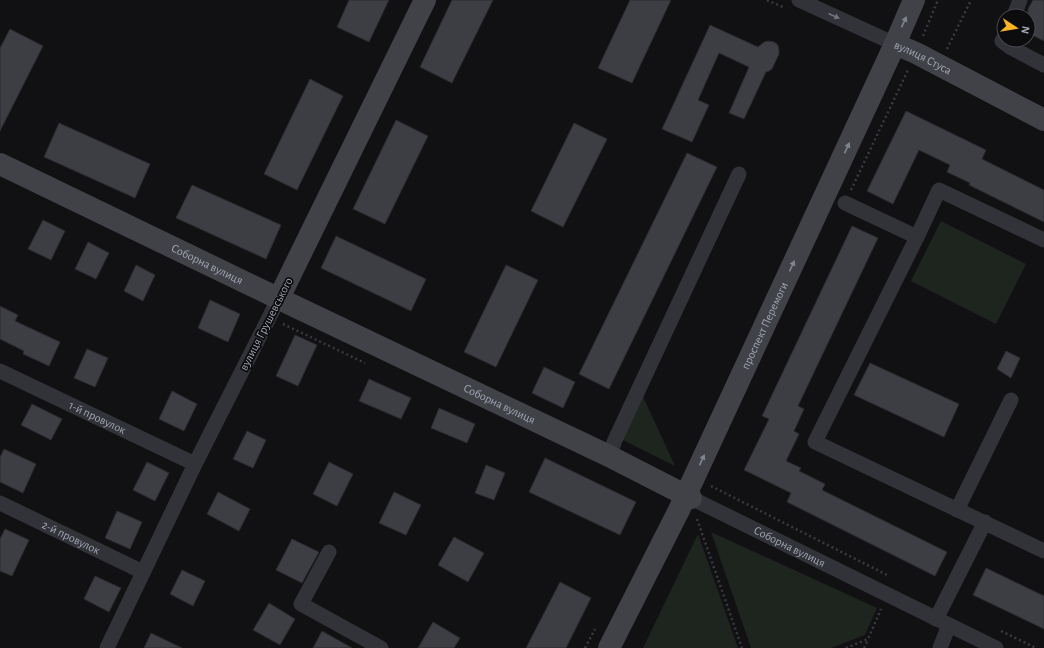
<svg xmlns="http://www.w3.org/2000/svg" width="1044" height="648" font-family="'Alegreya Sans',sans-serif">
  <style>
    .green { fill: #1d251e }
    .building { fill: #3d3e43; stroke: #2b2b2f }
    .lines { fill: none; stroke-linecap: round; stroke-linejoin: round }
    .path { stroke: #383a3f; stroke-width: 2.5; stroke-dasharray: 2 3; stroke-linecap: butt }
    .street { stroke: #323338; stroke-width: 15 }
    .secondary { stroke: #404248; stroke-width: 22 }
    .oneway { fill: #6f737c }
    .oneway2 { fill: #7f848e }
    .labels { text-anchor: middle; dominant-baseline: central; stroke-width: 3.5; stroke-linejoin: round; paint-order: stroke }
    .street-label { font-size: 12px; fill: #a1a7b4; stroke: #0c0c0e }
  </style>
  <rect width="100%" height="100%" fill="#111113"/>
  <g class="green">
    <polygon points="941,221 1026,264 996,324 911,281"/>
    <polygon points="641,392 675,466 619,438"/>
    <polygon points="711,532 877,608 865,635 831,648 751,648"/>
    <polygon points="698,534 738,648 643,648"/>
  </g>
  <g class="building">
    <polygon points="349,0 389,0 369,42 337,27"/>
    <polygon points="452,0 493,0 452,83 420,67"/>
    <polygon points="630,0 671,0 632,83 598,68"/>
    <polygon points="1033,0 1044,0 1044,41 1028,33 1028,9"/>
    <polygon points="710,25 758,47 764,42 768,41 774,42 778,45 779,50 779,54 772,69 769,71 766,72 744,119 729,113 749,67 719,53 698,100 709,105 692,142 662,129"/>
    <polygon points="10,29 43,46 0,131 0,48"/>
    <polygon points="310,79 343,96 297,190 264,174"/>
    <polygon points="906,111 986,150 982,159 1044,190 1044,222 969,185 970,183 947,172 950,165 919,150 893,204 867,191"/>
    <polygon points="396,120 428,136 385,224 353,209"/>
    <polygon points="59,123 150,164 135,198 44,157"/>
    <polygon points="574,123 607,139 563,227 531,211"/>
    <polygon points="687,153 717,167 609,389 579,374"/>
    <polygon points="192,185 281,225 266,259 176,218"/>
    <polygon points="43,220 65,231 51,260 28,249"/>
    <polygon points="852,226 878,238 798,406 804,409 794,431 799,434 786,461 801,468 799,471 825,484 822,490 947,552 935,576 787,502 791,493 744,470 769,419 762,416"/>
    <polygon points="336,236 426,279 411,311 321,268"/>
    <polygon points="88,242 109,253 96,279 75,269"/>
    <polygon points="136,265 155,275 143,301 124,291"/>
    <polygon points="506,265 538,280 496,367 464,352"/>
    <polygon points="210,300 240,314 228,342 198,328"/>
    <polygon points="0,306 18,315 15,321 60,342 49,366 23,354 24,351 0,339"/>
    <polygon points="295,335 317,345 298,386 276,376"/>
    <polygon points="87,349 108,358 95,387 74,378"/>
    <polygon points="1006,351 1020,358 1011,378 997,369"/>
    <polygon points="870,363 959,404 944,437 854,395"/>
    <polygon points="544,367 575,382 563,408 532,393"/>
    <polygon points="369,379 411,398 401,419 359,401"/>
    <polygon points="172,391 197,404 184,431 159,419"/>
    <polygon points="32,404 62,419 51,440 21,425"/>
    <polygon points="439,408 475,424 467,443 431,428"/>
    <polygon points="247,431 266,440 253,468 233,459"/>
    <polygon points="4,449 36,464 23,493 0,482 0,457"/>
    <polygon points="545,458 636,502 620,535 529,492"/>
    <polygon points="147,462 169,473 155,501 133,490"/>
    <polygon points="329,462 353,474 337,506 313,494"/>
    <polygon points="486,465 505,473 494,500 475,493"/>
    <polygon points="218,492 250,509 239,531 207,514"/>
    <polygon points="394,492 421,505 406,535 379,523"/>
    <polygon points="117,511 142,522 130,549 105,538"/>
    <polygon points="5,529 29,540 12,576 0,571 0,539"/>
    <polygon points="454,537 484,553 468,582 438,565"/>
    <polygon points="292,539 319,552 302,583 276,570"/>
    <polygon points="986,568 1044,596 1044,629 973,595"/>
    <polygon points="182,570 205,581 193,606 170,594"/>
    <polygon points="95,576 121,588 109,612 84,599"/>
    <polygon points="560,582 591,598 566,648 526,648"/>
    <polygon points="269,603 295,619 280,645 253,630"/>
    <polygon points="433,622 460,638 454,648 418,648"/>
    <polygon points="322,631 352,648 313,648"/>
    <polygon points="151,633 182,648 144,648"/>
  </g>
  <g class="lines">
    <g class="path">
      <polyline points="767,0 785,8"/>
      <polyline points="923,36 938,0"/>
      <polyline points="947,49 971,0"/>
      <polyline points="851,190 908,70"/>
      <polyline points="283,324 365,363"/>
      <polyline points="711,486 887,575"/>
      <polyline points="697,519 742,648"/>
      <polyline points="1001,631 1036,648"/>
      <polyline points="585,648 595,629"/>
      <polyline points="846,648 868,639 881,609"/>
      <polyline points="864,648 868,640"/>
    </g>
    <g class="street">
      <polyline points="799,0 895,44"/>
      <polyline points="1014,16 1020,0"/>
      <polyline points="1004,38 1002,41 1010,47 1044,65"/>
      <polyline points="845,203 917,237 815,442 1044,551"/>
      <polyline points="917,237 939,190 1044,240"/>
      <path id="s1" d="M0,371L195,464"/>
      <polyline points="609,456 615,440 739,174"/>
      <path id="s2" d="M691,498L996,648"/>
      <path id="s3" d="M0,503L143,572"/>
      <polyline points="957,510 1011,400"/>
      <polyline points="329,552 301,604 381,648"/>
      <polyline points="936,619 985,522"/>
      <polyline points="107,648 195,464 279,298"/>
      <polyline points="940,648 949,625"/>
    </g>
    <g class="secondary">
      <path id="s4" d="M895,44L916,53L1044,120"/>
      <path id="s5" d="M0,164L292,305L609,456L691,498"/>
      <polyline points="279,298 425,0"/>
      <path id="s6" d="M609,648L679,510L895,44L914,0"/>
    </g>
  </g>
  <defs><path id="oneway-solid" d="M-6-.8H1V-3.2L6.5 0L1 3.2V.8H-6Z"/></defs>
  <use class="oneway" href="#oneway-solid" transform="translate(834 16) rotate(25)"/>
  <g class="oneway2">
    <use href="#oneway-solid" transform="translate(904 22) rotate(-65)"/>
    <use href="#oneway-solid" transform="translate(847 148) rotate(-65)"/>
    <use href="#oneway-solid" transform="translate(792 266) rotate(-65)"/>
    <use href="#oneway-solid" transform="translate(702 460) rotate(-65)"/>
  </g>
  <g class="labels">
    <g class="street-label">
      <text stroke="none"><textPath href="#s4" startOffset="31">вулиця Стуса</textPath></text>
      <text stroke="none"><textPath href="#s5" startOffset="230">Соборна вулиця</textPath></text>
      <text transform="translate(266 324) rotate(-63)">вулиця Грушевського</text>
      <text stroke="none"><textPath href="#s6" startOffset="358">проспект Перемоги</textPath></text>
      <text stroke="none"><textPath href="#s5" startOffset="554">Соборна вулиця</textPath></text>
      <text stroke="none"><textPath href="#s1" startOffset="108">1-й провулок</textPath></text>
      <text stroke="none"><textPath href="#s3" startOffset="79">2-й провулок</textPath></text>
      <text stroke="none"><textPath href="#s2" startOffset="110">Соборна вулиця</textPath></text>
    </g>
  </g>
  <g transform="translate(1016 28) rotate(102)"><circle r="19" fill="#0c0c0e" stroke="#484a50"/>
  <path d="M0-3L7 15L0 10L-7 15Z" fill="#fab321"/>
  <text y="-6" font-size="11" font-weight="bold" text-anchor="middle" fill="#a1a7b4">N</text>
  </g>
</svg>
